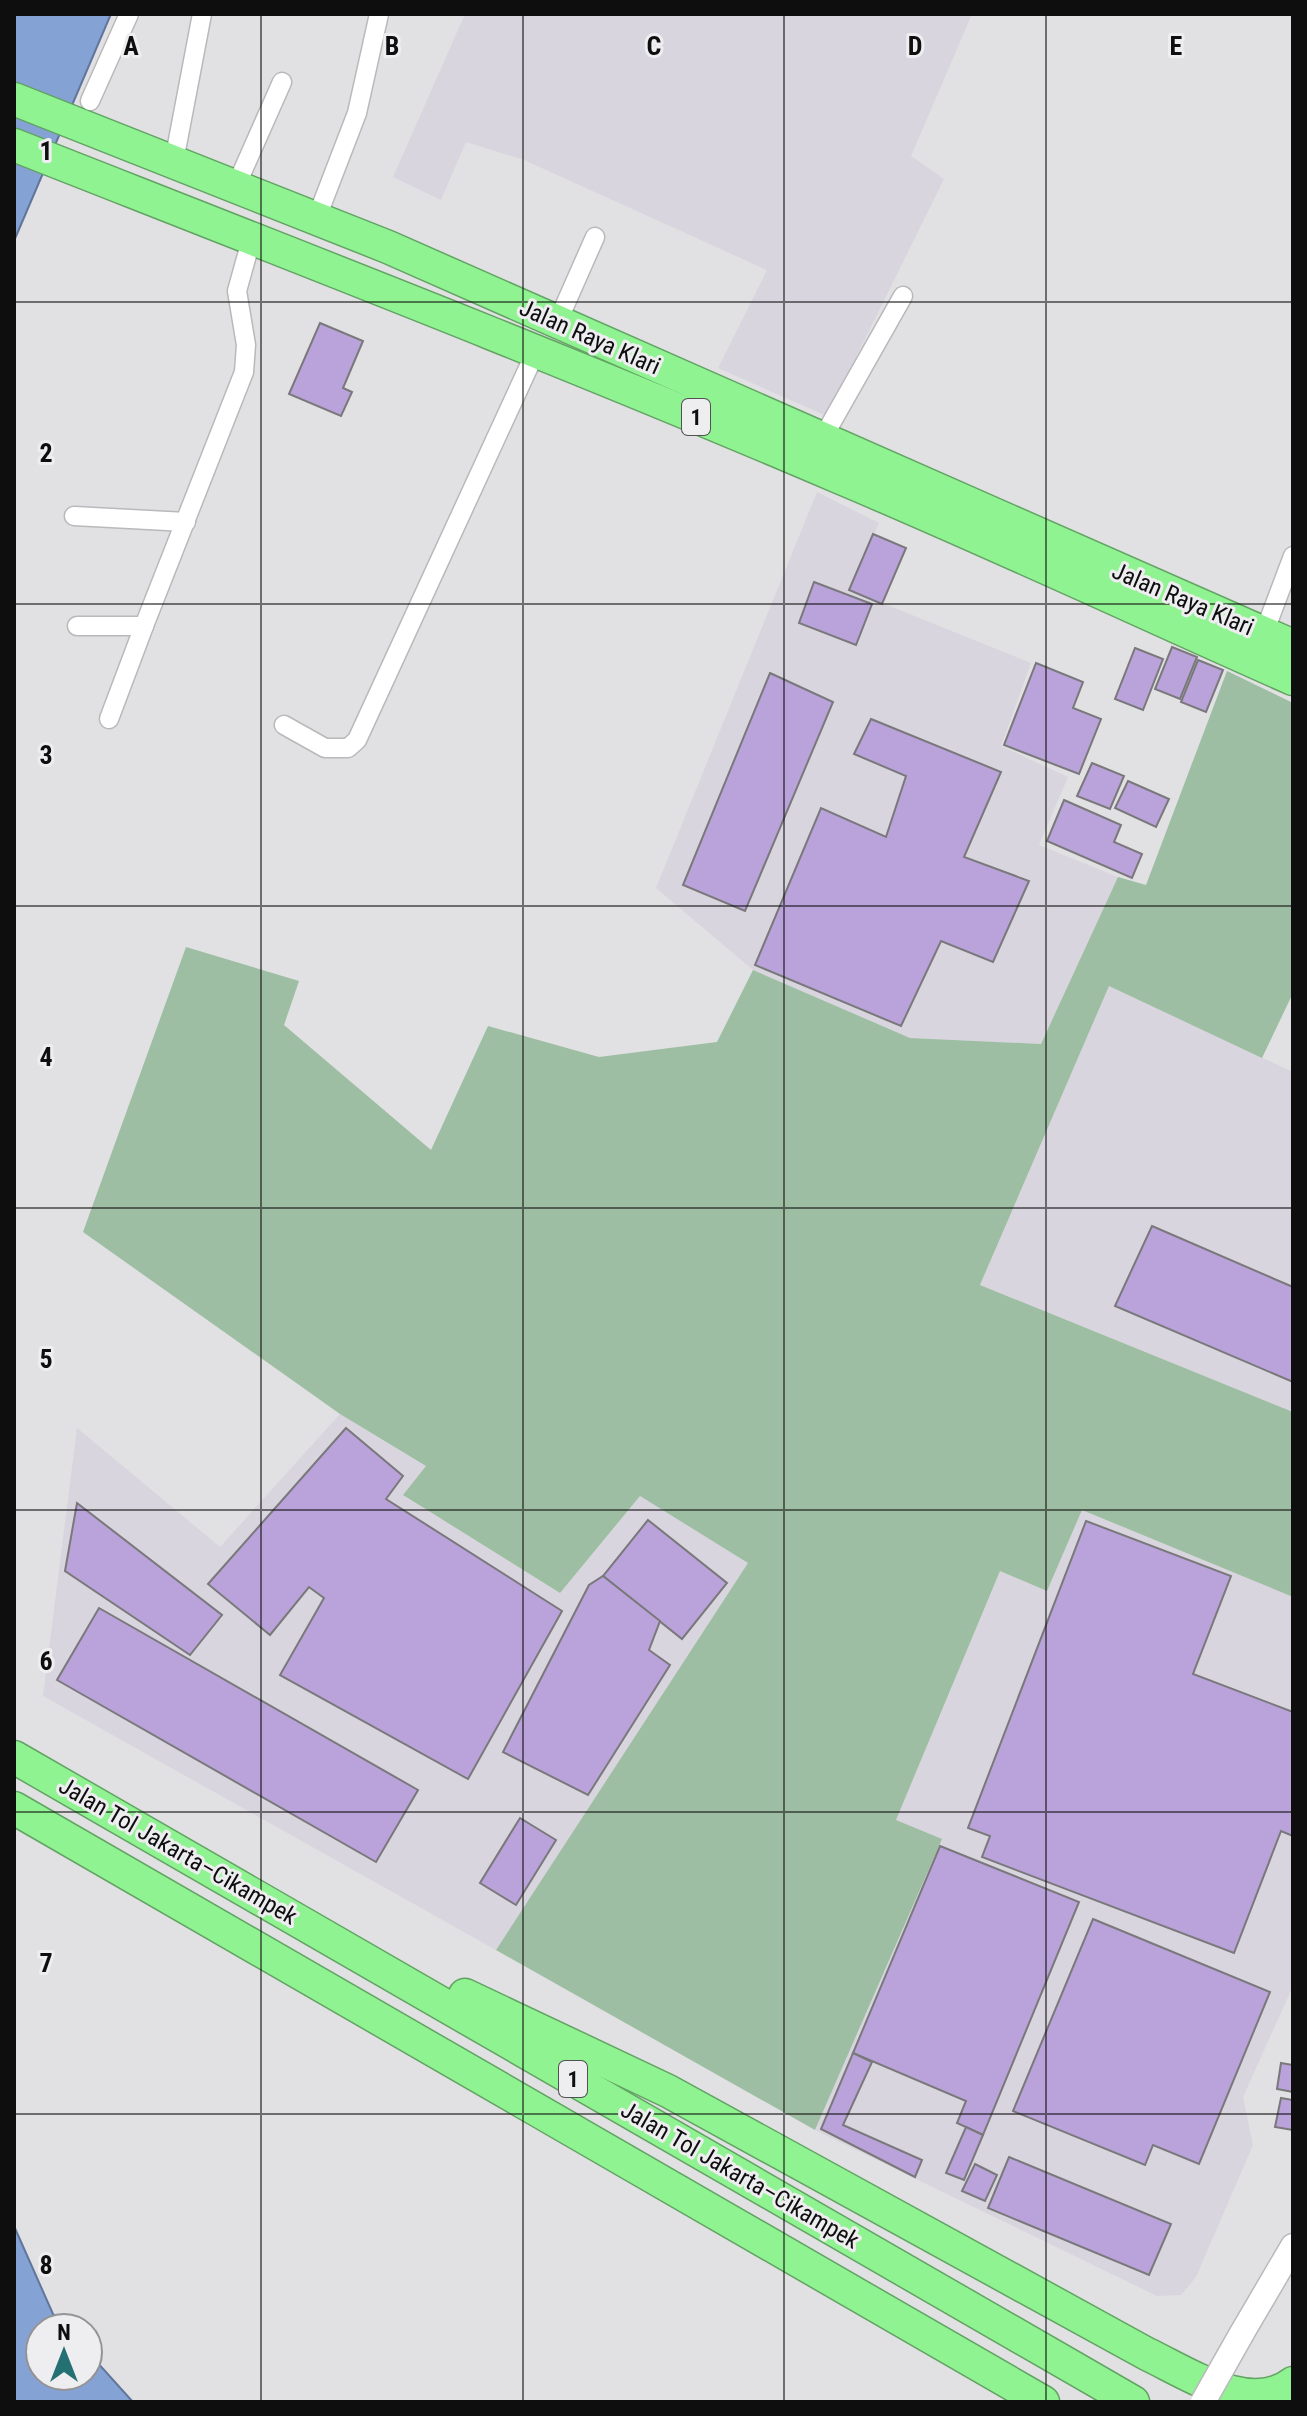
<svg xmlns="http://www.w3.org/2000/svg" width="1307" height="2416" font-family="'Roboto Condensed',sans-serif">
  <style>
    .built { fill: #d9d5df }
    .green { fill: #9dbea2 }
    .water { fill: #85a2d5; stroke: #61769a; stroke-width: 2 }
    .building { fill: #baa3db; stroke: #79787a; stroke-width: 2 }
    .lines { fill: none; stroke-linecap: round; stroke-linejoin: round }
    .street-casing { stroke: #b9b8bb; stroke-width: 21 }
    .secondary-casing { stroke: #b9b8bb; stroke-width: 27 }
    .highway-casing { stroke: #62a364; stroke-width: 35 }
    .street { stroke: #fff; stroke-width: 18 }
    .secondary { stroke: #fff; stroke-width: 24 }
    .highway { stroke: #90f391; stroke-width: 32 }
    .secondary-bridge-casing { stroke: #b9b8bb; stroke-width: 27; stroke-linecap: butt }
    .secondary-bridge { stroke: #fff; stroke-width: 24 }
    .grid { fill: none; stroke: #0e0e0f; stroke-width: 2; stroke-opacity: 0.55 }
    .labels { text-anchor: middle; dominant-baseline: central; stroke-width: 6; stroke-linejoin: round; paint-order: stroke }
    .shield { fill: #eeedf0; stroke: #515152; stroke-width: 2 }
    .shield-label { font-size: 22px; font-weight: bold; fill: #0e0e0f }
    .street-label { font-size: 24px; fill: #0e0e0f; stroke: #eeedf0 }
    .grid-label { font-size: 26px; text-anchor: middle; font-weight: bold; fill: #0e0e0f; stroke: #eeedf0; stroke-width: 6; stroke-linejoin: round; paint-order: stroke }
  </style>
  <rect width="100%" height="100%" fill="#e1e0e3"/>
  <g class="built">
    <polygon points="465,14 972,14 911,156 944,179 827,416 718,368 767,270 524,160 466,142 441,200 393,177"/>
    <polygon points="817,492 879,523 850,590 1031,663 1001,746 1068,777 1039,845 1118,877 1041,1044 910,1038 753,970 656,888"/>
    <polygon points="1109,986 1293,1072 1293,1412 980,1285"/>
    <polygon points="340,1414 426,1466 404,1496 560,1593 640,1496 749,1563 496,1950 43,1696 77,1428 220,1547"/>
    <polygon points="1082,1510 1293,1597 1293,1986 1243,2097 1253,2145 1196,2277 1181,2295 1157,2296 815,2130 941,1840 896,1820 1000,1571 1047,1591"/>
  </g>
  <polygon class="green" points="1227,671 1293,703 1293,993 1262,1058 1109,986 980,1285 1293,1412 1293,1597 1082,1510 1047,1591 1000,1571 896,1820 942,1839 815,2130 496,1950 748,1563 640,1496 560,1593 403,1495 426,1466 340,1414 83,1232 186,947 299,981 284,1025 431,1150 488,1026 599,1057 717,1042 753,970 910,1038 1041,1044 1118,877 1146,885"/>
  <g class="water">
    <polygon points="14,14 111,14 14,241"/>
    <polygon points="14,2226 53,2314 66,2328 40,2328 40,2376 88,2376 88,2352 133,2402 14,2402"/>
  </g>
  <g class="building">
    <polygon points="320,323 363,341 343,388 352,392 341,416 289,394"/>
    <polygon points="873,534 906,548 882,604 849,590"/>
    <polygon points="814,582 872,604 856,645 799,623"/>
    <polygon points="1172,647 1197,657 1180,699 1155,689"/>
    <polygon points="1135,648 1163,659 1143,710 1115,699"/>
    <polygon points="1198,660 1223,670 1206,712 1181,702"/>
    <polygon points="1036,663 1083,682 1073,708 1101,719 1079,774 1004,745"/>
    <polygon points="770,673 833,702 745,911 683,885"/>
    <polygon points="871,719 1001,772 964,857 1029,881 993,962 941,941 901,1026 755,965 821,808 886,837 906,776 854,754"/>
    <polygon points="1092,763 1124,776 1110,809 1077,796"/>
    <polygon points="1128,781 1169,799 1156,827 1115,808"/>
    <polygon points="1064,800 1121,825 1114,842 1142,854 1132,878 1047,841"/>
    <polygon points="1152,1226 1293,1287 1293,1382 1115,1306"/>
    <polygon points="346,1428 403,1476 386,1499 562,1611 468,1779 280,1675 324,1598 309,1587 270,1635 208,1584"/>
    <polygon points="77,1503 222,1615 190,1655 65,1571"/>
    <polygon points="648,1520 727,1583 682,1639 603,1576"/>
    <polygon points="1086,1521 1231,1576 1193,1674 1293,1712 1293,1836 1281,1831 1234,1953 982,1857 990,1836 968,1828"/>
    <polygon points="603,1576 660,1621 649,1650 670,1665 588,1795 503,1752 589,1585"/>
    <polygon points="99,1608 418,1790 376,1862 57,1680"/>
    <polygon points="520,1818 556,1840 516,1905 480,1883"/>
    <polygon points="940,1846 1079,1902 983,2135 957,2123 966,2101 853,2053"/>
    <polygon points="1093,1919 1270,1992 1199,2164 1153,2145 1145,2165 1013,2111"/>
    <polygon points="853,2053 872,2062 843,2125 922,2160 915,2177 821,2129"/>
    <polygon points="1281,2063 1293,2065 1293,2092 1277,2089"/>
    <polygon points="1281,2098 1293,2100 1293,2130 1275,2127"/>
    <polygon points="966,2127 983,2135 964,2180 946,2173"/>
    <polygon points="1009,2157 1171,2224 1149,2275 988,2208"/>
    <polygon points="975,2164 997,2175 985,2201 962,2191"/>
  </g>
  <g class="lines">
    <g class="street-casing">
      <g id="street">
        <polyline points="90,101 129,14"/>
        <polyline points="174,161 202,14"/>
        <polyline points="236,186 282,82"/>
        <polyline points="317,217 357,113 379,14"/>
        <polyline points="557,323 595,237"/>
        <polyline points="821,441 903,296"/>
        <polyline points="74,516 186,522"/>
        <polyline points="77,626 144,626 244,372 246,345 237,291 252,237"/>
        <polyline points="1264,633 1293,556"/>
        <polyline points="109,719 144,626"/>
        <polyline points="284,725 325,748 348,748 357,740 536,351"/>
      </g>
    </g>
    <g class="secondary-casing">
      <polyline id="secondary" points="1242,2333 1293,2246"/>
    </g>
    <g class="highway-casing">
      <g id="highway">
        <polyline points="14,99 388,247 1293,646"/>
        <path d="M14,145C291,254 568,361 841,478C993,542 1142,612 1293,679"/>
        <polyline points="14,1757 1133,2402"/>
        <polyline points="14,1808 1043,2402"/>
        <path d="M465,1995L668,2091L1147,2354C1189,2374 1251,2416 1293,2383"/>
      </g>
    </g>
    <use href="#street" class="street"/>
    <use href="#secondary" class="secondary"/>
    <use href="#highway" class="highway"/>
    <g class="secondary-bridge-casing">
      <polyline id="secondary-bridge" points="1203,2402 1242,2333"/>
    </g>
    <use href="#secondary-bridge" class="secondary-bridge"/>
  </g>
  <path class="grid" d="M261,14V2402M523,14V2402M784,14V2402M1046,14V2402M14,302H1293M14,604H1293M14,906H1293M14,1208H1293M14,1510H1293M14,1812H1293M14,2114H1293"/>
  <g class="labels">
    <g class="shield">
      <rect x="682" y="399" width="28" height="36" rx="6"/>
      <rect x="559" y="2061" width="28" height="36" rx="6"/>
    </g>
    <g class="shield-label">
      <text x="696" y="417">1</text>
      <text x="573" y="2079">1</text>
    </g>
    <g class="street-label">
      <text transform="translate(590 337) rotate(24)">Jalan Raya Klari</text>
      <text transform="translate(1183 599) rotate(23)">Jalan Raya Klari</text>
      <text transform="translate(178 1851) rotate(30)">Jalan Tol Jakarta–Cikampek</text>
      <text transform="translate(740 2175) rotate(30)">Jalan Tol Jakarta–Cikampek</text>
    </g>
  </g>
  <g class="grid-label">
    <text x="131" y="55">A</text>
    <text x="392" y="55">B</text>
    <text x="654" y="55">C</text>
    <text x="915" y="55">D</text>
    <text x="1176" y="55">E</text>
    <text x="46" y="160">1</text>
    <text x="46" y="462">2</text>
    <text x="46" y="764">3</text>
    <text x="46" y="1066">4</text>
    <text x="46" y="1368">5</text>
    <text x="46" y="1670">6</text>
    <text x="46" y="1972">7</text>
    <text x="46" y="2274">8</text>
  </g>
  <rect width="1307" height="2416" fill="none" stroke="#0e0e0f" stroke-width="32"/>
  <g transform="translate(64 2352)"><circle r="38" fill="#eeedf0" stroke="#949496" stroke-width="2"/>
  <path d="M0-6L14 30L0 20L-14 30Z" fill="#257073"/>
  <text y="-12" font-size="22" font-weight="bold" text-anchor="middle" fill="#0e0e0f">N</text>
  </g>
</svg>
